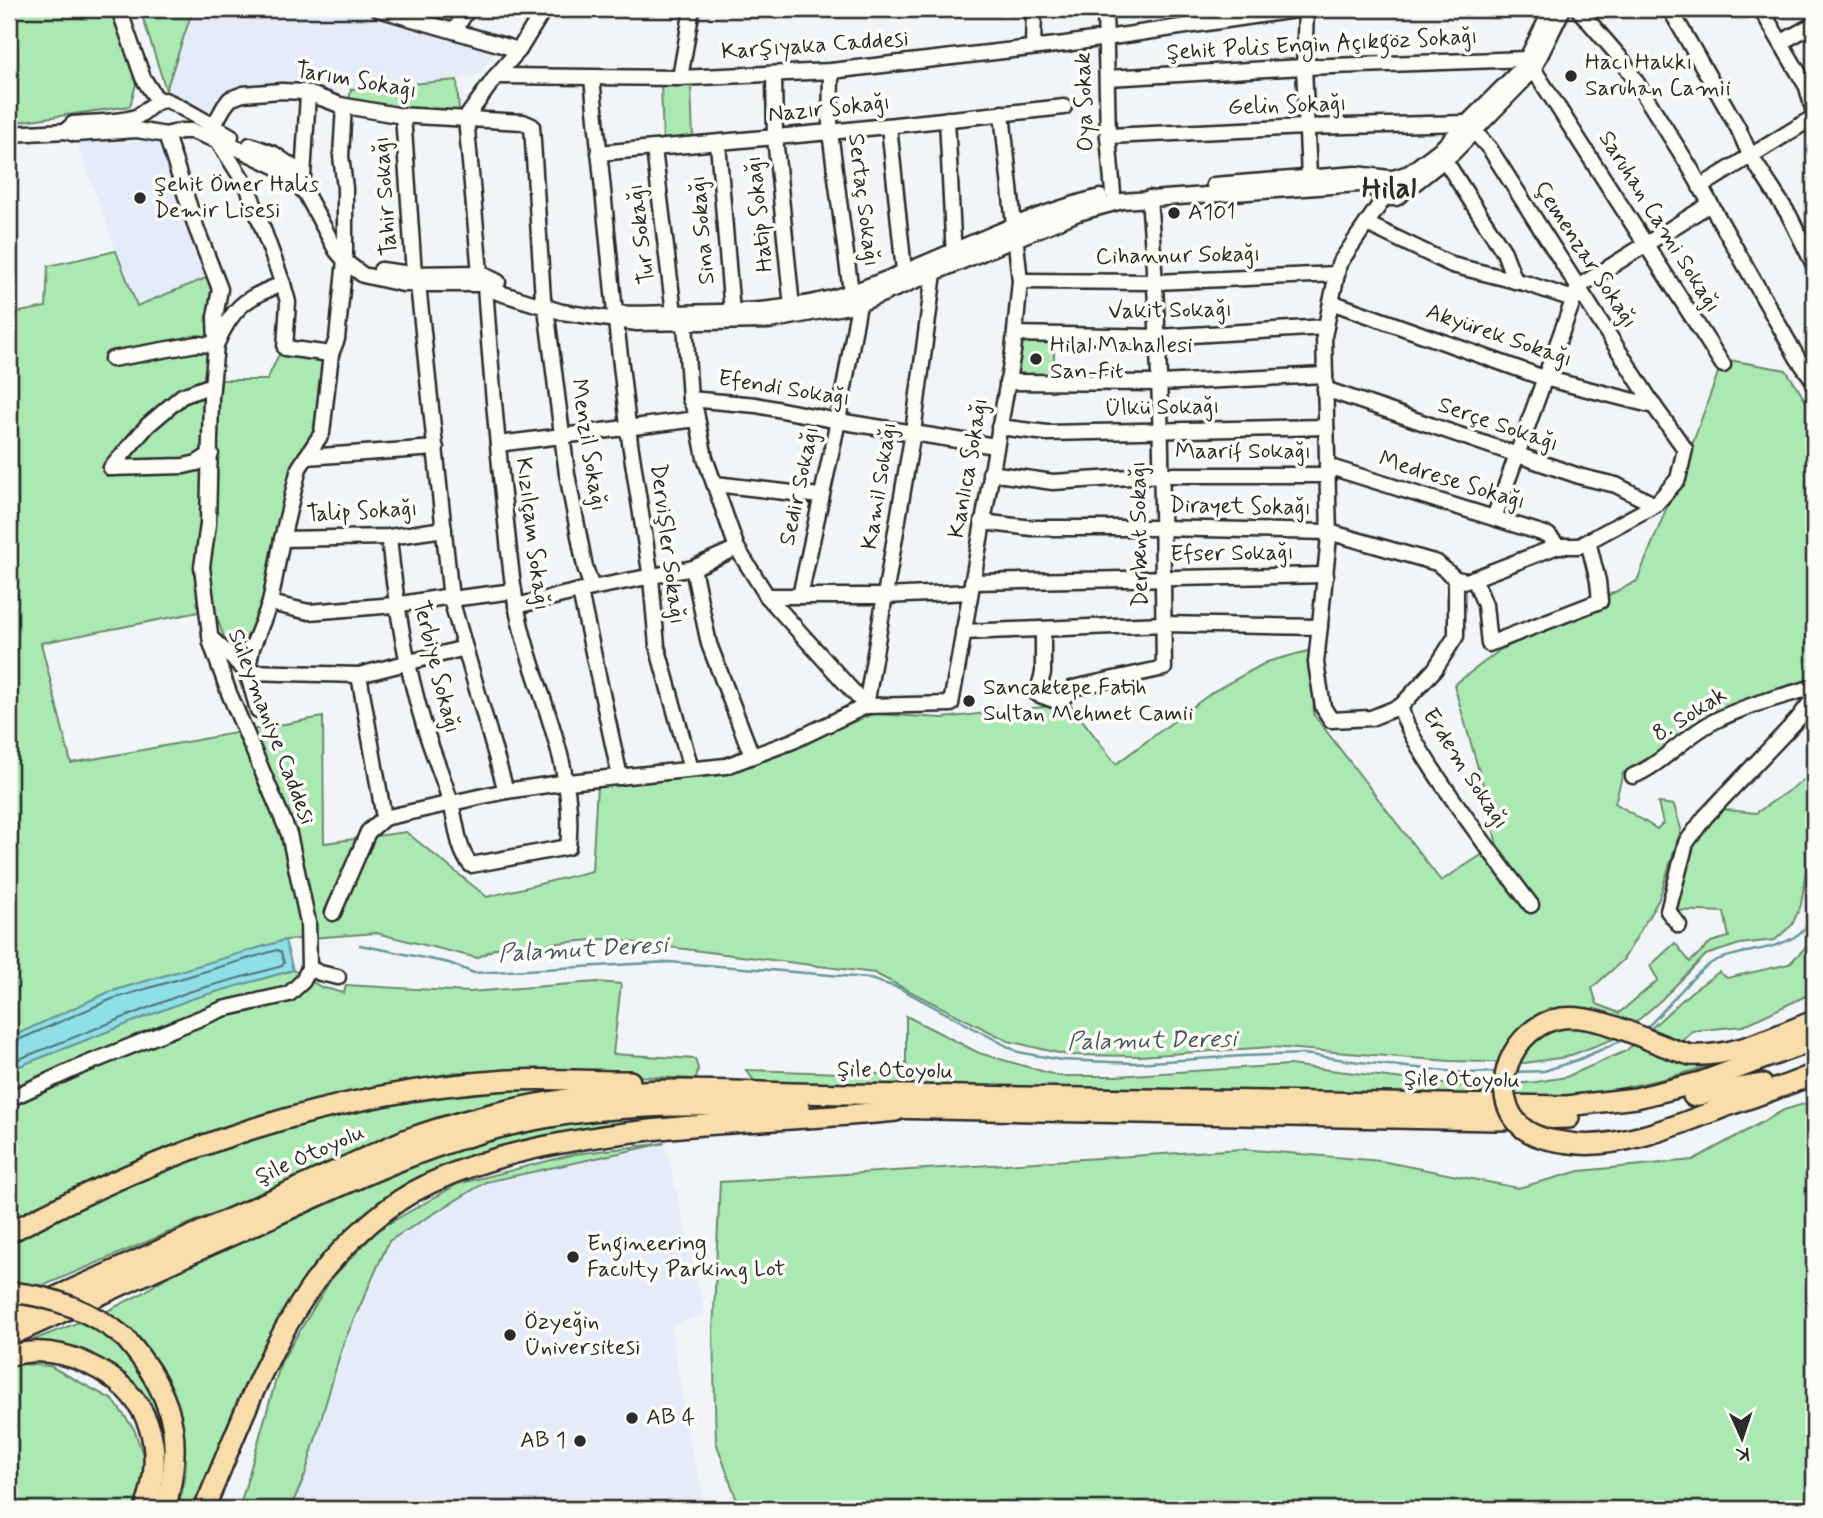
<svg xmlns="http://www.w3.org/2000/svg" width="1823" height="1518" font-family="Mynerve,sans-serif">
  <style>
    .built { fill: #e4ecfa }
    .green { fill: #aae9b1; stroke: #6a8a6e; stroke-width: 2 }
    .water { fill: #8edfe7; stroke: #66979c; stroke-width: 2 }
    .lines { fill: none; stroke-linecap: round; stroke-linejoin: round }
    .shore { stroke: #537376; stroke-width: 2 }
    .stream { stroke: #66979c; stroke-width: 2.5 }
    .minor-casing { stroke: #2b2b2b; stroke-width: 19 }
    .highway-casing { stroke: #2b2b2b; stroke-width: 24 }
    .minor { stroke: #fdfcf7; stroke-width: 14 }
    .highway { stroke: #f9deab; stroke-width: 19 }
    .highway-bridge-casing { stroke: #2b2b2b; stroke-width: 24; stroke-linecap: butt }
    .highway-bridge { stroke: #f9deab; stroke-width: 19 }
    .poi-dot { fill: #2b2b2b; stroke: #fdfcf7; stroke-width: 2.5 }
    .labels { text-anchor: middle; dominant-baseline: central; stroke-width: 7; stroke-linejoin: round; paint-order: stroke }
    .street-label { font-size: 23px; fill: #2b2b2b; stroke: #fdfcf7 }
    .poi-label { font-size: 23px; fill: #2b2b2b; stroke: #fdfcf7; text-anchor: start }
    .water-label { font-size: 24px; font-style: italic; fill: #44585a; stroke: #fdfcf7 }
    .district-label { font-size: 30px; font-weight: bold; fill: #2b2b2b; stroke: #fdfcf7 }
  </style>
  <rect width="100%" height="100%" fill="#f2f5f8"/>
  <filter id="ink" filterUnits="userSpaceOnUse"><feTurbulence type="fractalNoise" baseFrequency=".0143" numOctaves="2"/><feDisplacementMap in="SourceGraphic" scale="14" xChannelSelector="R" yChannelSelector="G"/><feConvolveMatrix kernelMatrix="1 2 1 2 8 2 1 2 1" color-interpolation-filters="sRGB"/></filter>
  <g filter="url(#ink)">
    <g class="built">
      <polygon points="193,9 357,9 497,44 481,73 457,80 351,89 320,94 310,82 247,88 221,96 210,111 166,90"/>
      <polygon points="149,141 165,146 211,276 136,306 77,143"/>
      <polygon points="665,1143 705,1314 671,1326 689,1440 707,1509 290,1509 305,1475 343,1344 389,1241 486,1182"/>
    </g>
    <g class="green">
      <polygon points="9,9 115,9 136,84 130,106 9,123"/>
      <polygon points="140,9 193,9 166,90"/>
      <polygon points="457,80 459,112 347,112 351,89"/>
      <polygon points="661,84 691,84 693,139 663,143"/>
      <polygon points="116,251 137,306 211,276 209,380 267,380 280,352 326,359 311,442 293,468 241,686 214,609 41,643 71,763 323,717 324,843 406,832 487,897 592,871 597,785 734,770 873,714 943,718 1070,704 1116,764 1214,691 1267,662 1311,650 1314,715 1441,881 1497,845 1485,792 1454,685 1500,650 1637,581 1691,448 1723,359 1786,370 1814,414 1814,675 1812,678 1720,716 1623,773 1615,803 1657,829 1663,823 1658,803 1674,805 1681,829 1659,899 1623,960 1592,988 1597,1004 1619,1013 1658,980 1650,966 1675,943 1690,962 1711,942 1729,937 1724,912 1672,910 1687,845 1718,809 1756,813 1814,773 1814,818 1801,905 1792,925 1775,940 1740,944 1706,955 1661,1000 1619,1037 1566,1057 1525,1063 1450,1061 1271,1047 1140,1056 1067,1055 1008,1041 874,973 605,939 496,948 477,958 376,933 285,940 109,992 9,1038 9,314 46,307 48,266"/>
      <polygon points="1054,339 1054,378 1015,378 1022,340"/>
      <polygon points="1812,941 1814,943 1814,992 1743,1026 1692,1031 1666,1059 1691,1065 1723,1062 1663,1079 1585,1096 1497,1098 756,1083 746,1070 906,1075 906,1016 979,1053 1059,1076 1115,1076 1289,1065 1469,1087 1536,1082 1566,1077 1626,1051 1691,992 1719,972 1727,978 1789,964"/>
      <polygon points="293,970 321,987 344,993 346,985 469,992 597,982 621,984 613,1054 695,1059 698,1069 696,1079 594,1074 455,1072 321,1101 9,1223 9,1070 191,999"/>
      <path d="M590,1089L536,1094L479,1107L412,1129L45,1285L9,1284V1241C57,1219 104,1193 153,1173C257,1130 382,1099 494,1090C526,1088 558,1089 590,1089Z"/>
      <polygon points="1814,1101 1814,1509 740,1509 716,1442 713,1333 720,1182 1242,1149 1381,1161 1518,1188 1580,1171 1693,1160 1784,1110"/>
      <path d="M624,1117H678L624,1125L479,1157L337,1244L196,1509H178L185,1479L186,1459H184C183,1384 161,1358 107,1311L143,1293L172,1273L428,1159C493,1136 556,1126 624,1117Z"/>
      <polygon points="665,1143 486,1182 389,1241 343,1344 305,1475 290,1509 239,1509 281,1362 331,1279 379,1229 458,1184 575,1154"/>
      <path d="M79,1322L114,1339L147,1380L160,1410L163,1431C143,1387 121,1365 77,1348L75,1351L18,1346Z"/>
      <polygon points="21,1364 50,1366 113,1400 134,1429 145,1461 144,1494 135,1509 9,1509 9,1368"/>
    </g>
    <polygon class="water" points="285,940 293,970 191,999 9,1070 9,1038 109,992"/>
    <g class="lines">
      <polyline class="shore" points="9,1044 112,999 277,950 281,952 284,963 282,966 188,992 9,1063"/>
      <g class="stream">
        <polyline points="360,945 449,963 474,973 669,962 867,978 899,988 1018,1052 1061,1060 1135,1063 1243,1056 1304,1054 1359,1062 1466,1073 1499,1072"/>
        <path d="M1644,1030C1668,1009 1686,979 1713,962C1720,958 1730,956 1738,954C1759,949 1788,946 1803,930C1811,921 1813,906 1814,895"/>
        <polyline points="1516,1072 1544,1071 1580,1059 1625,1039"/>
      </g>
      <g class="minor-casing">
        <g id="minor">
          <polyline points="119,9 143,78 158,101"/>
          <polyline points="378,9 519,50"/>
          <polyline points="1105,9 1108,136 1113,193"/>
          <polyline points="1306,9 1304,67 1309,177"/>
          <polyline points="1578,9 1623,61 1689,166 1798,359 1814,381"/>
          <polyline points="1670,9 1738,128 1750,155 1789,215 1814,265"/>
          <polyline points="1761,9 1807,87 1814,113"/>
          <polyline points="454,31 468,9"/>
          <polyline points="1782,42 1814,24"/>
          <polyline points="1033,47 1034,9"/>
          <polyline points="774,75 775,137 792,307"/>
          <polyline points="496,76 680,78 831,71 1065,44 1302,9"/>
          <polyline points="592,78 615,313 630,443 651,578 657,646 691,769"/>
          <polyline points="680,78 692,9"/>
          <polyline points="1108,78 1304,67 1527,59 1723,365"/>
          <polyline points="403,115 414,274"/>
          <polyline points="466,118 496,76 519,50 544,9"/>
          <polyline points="947,119 954,258"/>
          <polyline points="889,126 904,271"/>
          <polyline points="213,127 224,107 230,99 243,94 281,91 305,92 340,105 397,115 523,122 532,126 543,299 546,308 567,474 585,567 592,588"/>
          <path d="M66,131L73,124C90,122 124,123 138,116C147,111 154,100 165,100C170,100 222,131 231,136"/>
          <polyline points="9,134 66,131 75,134 137,130 166,135 181,131 192,131 235,147 287,172 306,194 336,250 347,263 363,275 403,284 480,284 500,293 562,312 637,323 769,321 859,304 1078,213 1122,201 1359,184 1368,185 1380,193"/>
          <polyline points="218,141 248,188 283,284 288,302 285,348 331,354"/>
          <polyline points="718,143 732,313"/>
          <polyline points="250,145 274,154 294,168"/>
          <polyline points="654,149 674,313 685,323 690,399 696,412 705,458 737,548 767,596 866,706 951,704 1013,352 1020,281 1002,113"/>
          <polyline points="599,153 830,132 1064,107"/>
          <polyline points="1444,159 1504,252 1515,281"/>
          <polyline points="303,177 308,94"/>
          <polyline points="1393,178 1409,173 1443,147 1522,68 1552,9"/>
          <polyline points="1214,185 1356,174 1389,178"/>
          <polyline points="1700,187 1814,117"/>
          <polyline points="1384,198 1339,264 1324,336 1329,537 1316,663 1323,707 1331,720 1371,718 1401,706"/>
          <polyline points="1384,198 1396,198 1454,152 1522,82 1534,68 1563,9"/>
          <polyline points="1367,224 1452,265 1528,284 1573,299"/>
          <polyline points="381,270 411,274 480,273 498,282"/>
          <polyline points="1020,281 1156,282 1337,274"/>
          <polyline points="418,284 451,599 506,791"/>
          <polyline points="1331,302 1544,378 1654,406"/>
          <path d="M615,313C634,315 655,313 674,313C735,312 793,312 852,292C936,263 1014,218 1100,197"/>
          <polyline points="1015,334 1158,337 1326,327"/>
          <path d="M112,359L197,344L216,345C232,308 245,297 283,284"/>
          <polyline points="1007,382 1159,383 1325,375"/>
          <polyline points="1325,389 1582,477 1616,485 1655,505"/>
          <polyline points="690,399 756,405 838,421 995,446"/>
          <polyline points="999,427 1047,433 1326,427"/>
          <polyline points="498,444 697,419"/>
          <polyline points="306,457 436,448"/>
          <polyline points="1327,466 1548,535 1558,546"/>
          <polyline points="111,468 148,425 182,396 212,385"/>
          <polyline points="111,468 184,466 197,463 211,454"/>
          <polyline points="990,473 1053,482 1162,475 1328,475"/>
          <polyline points="715,484 820,496"/>
          <polyline points="1494,518 1578,287 1710,204"/>
          <polyline points="982,522 1032,528 1162,528 1329,532 1437,563 1456,579 1467,581 1558,546 1579,546 1655,505 1678,479 1685,449 1654,406 1490,149 1467,123 1306,127 1108,136"/>
          <path d="M389,537C395,600 405,662 423,722C431,750 443,776 451,804C457,823 457,850 471,865L568,847C578,762 531,686 516,604C510,571 508,537 504,504C496,431 490,359 485,286L480,273L466,118"/>
          <polyline points="282,539 389,537 444,529"/>
          <polyline points="693,568 709,644 752,756"/>
          <polyline points="1474,578 1485,605 1489,644 1600,601 1598,581 1588,541"/>
          <path d="M1456,579V636L1435,669L1401,706C1402,738 1506,872 1531,905"/>
          <polyline points="972,582 1326,575"/>
          <polyline points="580,592 620,777"/>
          <polyline points="767,596 885,596 970,592"/>
          <polyline points="800,596 838,421 859,304 851,292 830,132 831,71"/>
          <polyline points="451,599 514,591"/>
          <polyline points="270,603 309,612 395,605 451,596"/>
          <polyline points="516,606 592,588 693,568 737,548"/>
          <path d="M1043,629V673L1037,694L1059,702L1073,688L1164,668C1162,511 1162,354 1149,198"/>
          <polyline points="963,632 1164,624 1320,627"/>
          <polyline points="210,637 247,672"/>
          <polyline points="247,672 359,675 465,648"/>
          <polyline points="359,675 384,818"/>
          <polyline points="258,710 247,672 252,648 270,603 282,539 299,468 322,433 331,354 337,339 345,260 345,188 341,156 344,106"/>
          <path d="M1633,776C1662,764 1683,738 1711,723C1743,706 1779,697 1814,687"/>
          <polyline points="333,913 368,832 384,818 506,791 568,782 726,766 793,741 866,706 913,432 934,273"/>
          <polyline points="1679,925 1668,911 1686,843 1705,817 1797,720 1814,698"/>
          <polyline points="309,968 320,973 338,977"/>
          <polyline points="9,1099 79,1067 223,1009 289,994 303,981 309,968 308,922 289,834 229,693 211,643 202,567 208,524 211,397 216,345 215,317 220,289 197,230 166,135"/>
        </g>
      </g>
      <g class="highway-casing">
        <g id="highway">
          <path d="M1691,1055C1735,1057 1774,1036 1814,1021"/>
          <polyline points="1693,1096 1762,1084"/>
          <polyline points="882,1108 1496,1120 1569,1118"/>
          <path d="M1570,1143C1618,1151 1683,1123 1727,1106C1756,1096 1786,1086 1814,1074"/>
          <path d="M9,1233C162,1150 333,1091 508,1080C548,1078 589,1081 630,1081"/>
          <path d="M9,1318L407,1139C484,1112 561,1096 642,1091C691,1088 742,1092 791,1093L1567,1106L1636,1098L1701,1082L1814,1040"/>
          <path d="M9,1336C97,1296 185,1256 274,1216C353,1180 430,1143 515,1124C608,1102 704,1105 799,1107"/>
          <path d="M125,1338C173,1393 185,1438 165,1509"/>
          <path d="M9,1356C35,1348 64,1352 88,1364C150,1393 167,1446 145,1509"/>
          <path d="M204,1509C236,1435 263,1357 309,1290C333,1255 376,1213 413,1192C466,1163 525,1149 584,1139C687,1122 792,1121 896,1111"/>
        </g>
      </g>
      <use href="#minor" class="minor"/>
      <use href="#highway" class="highway"/>
      <g class="highway-bridge-casing">
        <g id="highway-bridge">
          <path d="M1570,1143C1554,1141 1538,1139 1524,1129C1482,1094 1513,1024 1562,1018C1602,1013 1651,1045 1691,1055"/>
          <path d="M9,1292C52,1296 91,1310 125,1338"/>
        </g>
      </g>
      <use href="#highway-bridge" class="highway-bridge"/>
    </g>
  </g>
  <g class="poi-dot">
    <circle cx="1571" cy="76" r="7"/>
    <circle cx="140" cy="198" r="7"/>
    <circle cx="1174" cy="213" r="7"/>
    <circle cx="1036" cy="359" r="7"/>
    <circle cx="969" cy="701" r="7"/>
    <circle cx="573" cy="1257" r="7"/>
    <circle cx="510" cy="1335" r="7"/>
    <circle cx="632" cy="1418" r="7"/>
    <circle cx="580" cy="1441" r="7"/>
  </g>
  <g class="labels">
    <g class="street-label">
      <text transform="translate(1322 45) rotate(-3)">Şehit Polis Engin Açıkgöz Sokağı</text>
      <text transform="translate(815 46) rotate(-4)">Karşıyaka Caddesi</text>
      <text transform="translate(356 81) rotate(10)">Tarım Sokağı</text>
      <text transform="translate(1085 102) rotate(-92)">Oya Sokak</text>
      <text transform="translate(1287 106) rotate(-2)">Gelin Sokağı</text>
      <text transform="translate(829 109) rotate(-6)">Nazır Sokağı</text>
      <text transform="translate(386 196) rotate(-94)">Tahir Sokağı</text>
      <text transform="translate(863 200) rotate(83)">Sertaç Sokağı</text>
      <text transform="translate(760 214) rotate(-96)">Hatip Sokağı</text>
      <text transform="translate(1659 222) rotate(58)">Saruhan Cami Sokağı</text>
      <text transform="translate(703 230) rotate(-95)">Sina Sokağı</text>
      <text transform="translate(642 234) rotate(-97)">Tur Sokağı</text>
      <text transform="translate(1585 255) rotate(57)">Çemenzar Sokağı</text>
      <text transform="translate(1178 256) rotate(-1)">Cihannur Sokağı</text>
      <text transform="translate(1170 311) rotate(-1)">Vakit Sokağı</text>
      <text transform="translate(1499 336) rotate(19)">Akyürek Sokağı</text>
      <text transform="translate(784 389) rotate(9)">Efendi Sokağı</text>
      <text transform="translate(1162 408) rotate(-1)">Ülkü Sokağı</text>
      <text transform="translate(1498 425) rotate(19)">Serçe Sokağı</text>
      <text transform="translate(588 445) rotate(81)">Menzil Sokağı</text>
      <text x="1243" y="452">Maarif Sokağı</text>
      <text transform="translate(969 468) rotate(-80)">Kanlıca Sokağı</text>
      <text transform="translate(1452 481) rotate(17)">Medrese Sokağı</text>
      <text transform="translate(800 486) rotate(-78)">Sedir Sokağı</text>
      <text transform="translate(880 486) rotate(-81)">Kamil Sokağı</text>
      <text transform="translate(1240 507) rotate(1)">Dirayet Sokağı</text>
      <text transform="translate(362 512) rotate(-3)">Talip Sokağı</text>
      <text transform="translate(532 534) rotate(83)">Kızılçam Sokağı</text>
      <text transform="translate(1140 534) rotate(-91)">Derbent Sokağı</text>
      <text transform="translate(667 544) rotate(83)">Dervişler Sokağı</text>
      <text transform="translate(1232 554) rotate(-1)">Efser Sokağı</text>
      <text transform="translate(436 667) rotate(76)">Terbiye Sokağı</text>
      <text transform="translate(1690 715) rotate(-32)">8. Sokak</text>
      <text transform="translate(271 727) rotate(69)">Süleymaniye Caddesi</text>
      <text transform="translate(1465 769) rotate(57)">Erdem Sokağı</text>
      <text transform="translate(895 1071) rotate(1)">Şile Otoyolu</text>
      <text transform="translate(1462 1080) rotate(1)">Şile Otoyolu</text>
      <text transform="translate(310 1155) rotate(-24)">Şile Otoyolu</text>
    </g>
    <g class="poi-label">
      <text x="1585" y="63">Hacı Hakkı<tspan x="1585" dy="26">Saruhan Camii</tspan></text>
      <text x="154" y="185">Şehit Ömer Halis<tspan x="154" dy="26">Demir Lisesi</tspan></text>
      <text x="1188" y="213">A101</text>
      <text x="1050" y="346">Hilal Mahallesi<tspan x="1050" dy="26">San-Fit</tspan></text>
      <text x="983" y="688">Sancaktepe Fatih<tspan x="983" dy="26">Sultan Mehmet Camii</tspan></text>
      <text x="587" y="1244">Engineering<tspan x="587" dy="26">Faculty Parking Lot</tspan></text>
      <text x="524" y="1322">Özyeğin<tspan x="524" dy="26">Üniversitesi</tspan></text>
      <text x="646" y="1418">AB 4</text>
      <text x="566" y="1441" text-anchor="end">AB 1</text>
    </g>
    <g class="water-label">
      <text transform="translate(583 950) rotate(-3)">Palamut Deresi</text>
      <text transform="translate(1152 1041) rotate(-1)">Palamut Deresi</text>
    </g>
    <g class="district-label">
      <text x="1389" y="188">Hilal</text>
    </g>
  </g>
  <rect width="1823" height="1518" fill="none" stroke="#fdfcf7" stroke-width="35"/>
  <rect x="18" y="18" width="1788" height="1483" fill="none" stroke="#2b2b2b" stroke-width="2.5" filter="url(#ink)"/>
  <g transform="translate(1742 1438) rotate(177)" stroke="#fdfcf7" stroke-width="5" paint-order="stroke">
  <path d="M0-5L12 26L0 18L-12 26Z" fill="#2b2b2b"/>
  <text y="-10" font-size="19" font-weight="bold" text-anchor="middle" fill="#2b2b2b">K</text>
  </g>
</svg>
